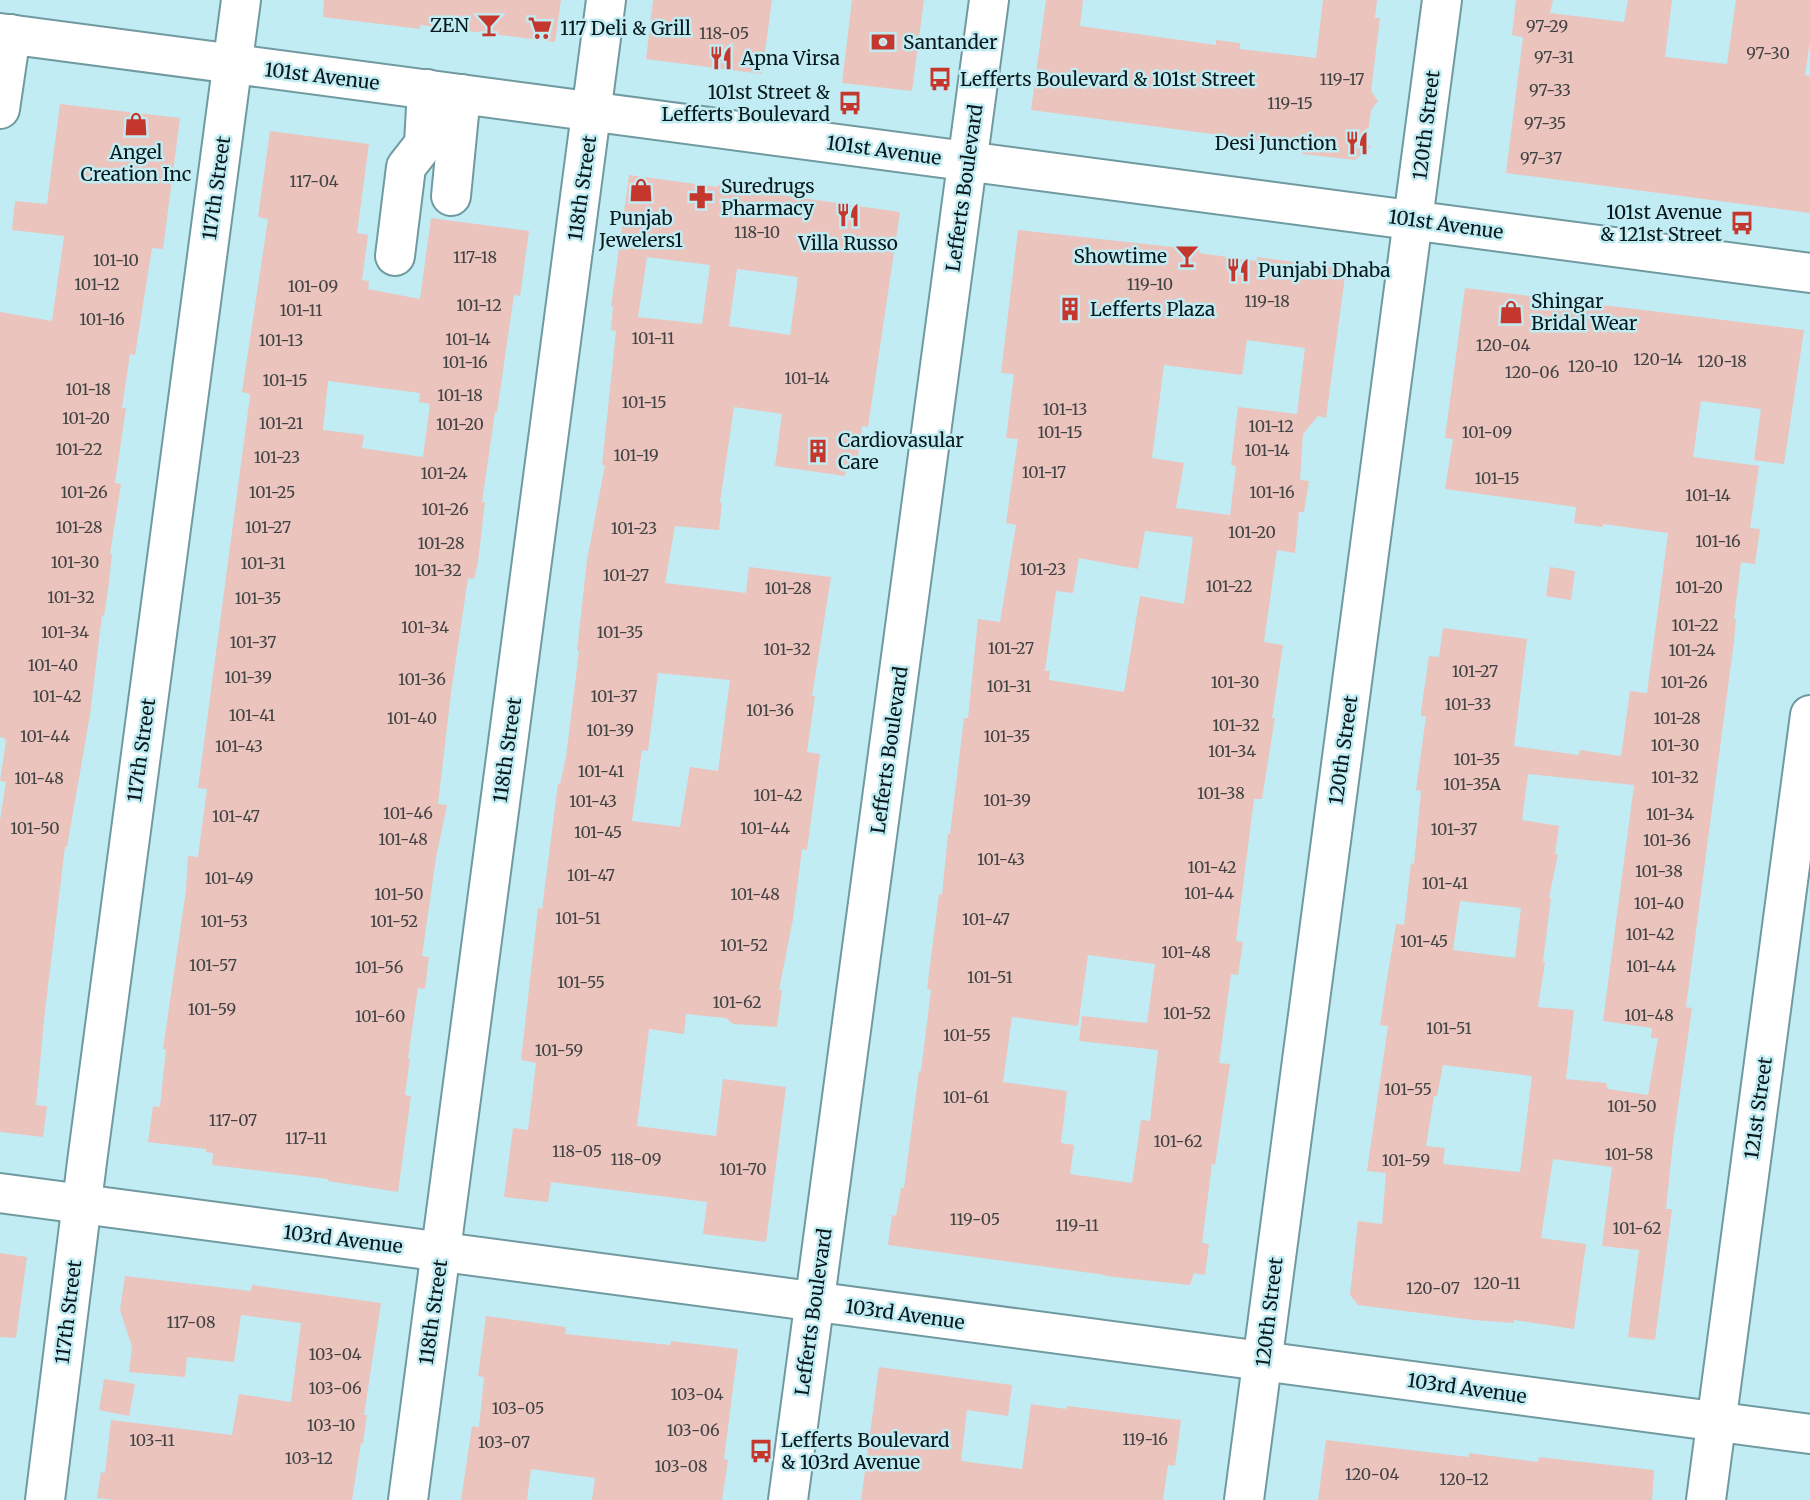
<svg xmlns="http://www.w3.org/2000/svg" width="1810" height="1500" font-family="Merriweather,serif">
  <style>
    .building { fill: #ebc4be; fill-rule: evenodd }
    .lines { fill: none; stroke-linecap: round; stroke-linejoin: round }
    .minor-casing { stroke: #7099a0; stroke-width: 42 }
    .minor { stroke: #fff; stroke-width: 38 }
    .labels { text-anchor: middle; dominant-baseline: central; stroke-width: 5; stroke-linejoin: round; paint-order: stroke }
    .number-label { font-size: 16px; fill: #414344 }
    .poi-label { font-size: 19px; fill: #08181b; stroke: #c1ecf3; text-anchor: start }
    .street-label { font-size: 19px; fill: #08181b; stroke: #c1ecf3 }
  </style>
  <rect width="100%" height="100%" fill="#c1ecf3"/>
  <g class="building">
    <polygon points="324,0 561,0 555,42 420,25 420,29 323,17"/>
    <polygon points="653,0 772,0 762,74 646,59"/>
    <polygon points="852,0 924,0 912,91 842,83"/>
    <polygon points="1046,0 1083,0 1080,26 1216,45 1216,40 1240,43 1240,49 1316,58 1323,0 1377,0 1375,18 1380,18 1371,91 1378,101 1371,110 1367,141 1371,147 1355,160 1302,154 1303,146 1031,110"/>
    <polygon points="1516,0 1553,0 1550,13 1624,22 1628,0 1672,0 1665,57 1727,64 1736,0 1810,0 1810,41 1805,75 1810,76 1810,213 1506,173 1523,37 1512,35"/>
    <polygon points="60,104 180,118 163,249 152,248 135,355 130,354 122,408 126,408 115,483 121,484 110,554 112,554 108,590 104,616 102,615 90,715 67,847 65,847 45,1011 36,1105 47,1106 43,1137 0,1132 0,820 6,782 0,781 6,741 4,738 0,737 0,312 52,321 64,236 12,230 15,201 47,204"/>
    <path d="M270,131L369,144L357,233L368,235L362,280L369,281L368,289L420,299L431,218L529,231L520,296L514,295L497,412H495L482,502H485L478,562L474,579L468,578L451,693L438,804L447,805L436,858L422,956L429,957L425,989L418,988L408,1058H410L405,1095L411,1096L398,1192L328,1181V1179L212,1165L213,1153L206,1152V1149L148,1142L153,1106L160,1107L166,1049H163L186,890L188,856L198,857L207,789L198,788L250,396V394L242,392L268,219L258,217ZM328,381L420,393L419,402L430,404L423,457L362,448L364,435L323,430Z"/>
    <path d="M629,175L718,187V185L747,188V190L900,212L868,427L862,426L857,464L847,463L845,476L775,466L782,414L734,407L720,502L722,503L719,530L675,526L665,583L746,593L749,567L831,577L812,696H815L807,752L820,754L807,850L802,849L793,919L779,990H782L777,1027L733,1024L726,1018L686,1014L684,1034L649,1029L637,1126L716,1136L723,1079L786,1087L766,1242L703,1234L707,1202L551,1182L548,1202L504,1197L513,1128L528,1130L536,1063L521,1060L538,908L542,909L558,784H560L566,757L579,651H577L587,560L605,465H602L616,331L611,330L613,307H611ZM647,257L710,265L702,324L638,317ZM737,269L798,277L790,335L729,326ZM658,673L730,680L718,771L690,767L680,827L632,821L642,750L648,751Z"/>
    <path d="M1018,230L1200,250L1199,253L1257,261V257L1346,269L1326,418L1318,416L1303,434L1300,480L1309,481L1304,512H1299L1295,553L1277,550L1264,642L1283,645L1272,718H1275L1262,799H1254L1236,941L1243,942L1238,975L1231,974L1219,1063L1230,1064L1215,1165L1212,1164L1202,1243L1209,1244L1205,1275L1194,1273L1190,1285L1105,1276V1275L888,1245L892,1215L896,1216L901,1188H904L919,1071H921L931,990L927,989L939,894L942,895L948,834H950L964,718H968L978,619L1000,622L1016,525L1006,523L1018,439L1006,438L1014,374L1001,373ZM1247,340L1305,348L1297,414L1238,407L1231,465L1236,466L1230,515L1176,508L1184,463L1152,458L1164,365L1242,375ZM1145,531L1193,537L1184,604L1140,596L1124,692L1049,680L1050,671H1045L1056,591L1073,593L1079,558L1138,569ZM1088,955L1155,964L1147,1023L1082,1016L1079,1041L1158,1050L1150,1121L1141,1120L1132,1183L1070,1174L1074,1145L1061,1143L1067,1091L1003,1082L1012,1017L1078,1026Z"/>
    <path d="M1465,288L1804,330L1784,464L1754,460L1761,409L1701,401L1693,457L1759,466L1750,528L1760,529L1755,564L1741,562L1734,619H1736L1734,641L1686,1007L1692,1008L1673,1142L1666,1209H1672L1655,1340L1628,1337L1639,1250L1602,1246L1612,1167L1553,1159L1541,1238L1586,1244L1574,1329L1514,1320V1323L1474,1320L1358,1305L1350,1295L1358,1221L1382,1224L1386,1173L1367,1171L1388,1026L1380,1025L1386,985L1396,924L1404,925L1411,863L1414,864L1421,791L1416,790L1426,716H1421V711L1429,656L1439,657L1443,628L1527,639L1514,746L1579,755L1580,750L1621,756L1630,691L1647,693L1668,533L1603,524V527L1574,523L1576,507L1445,489L1453,439L1445,438ZM1528,774L1634,785L1603,1021L1652,1028L1651,1038H1658L1648,1095L1608,1089L1606,1083L1566,1079L1574,1010L1538,1007L1545,963L1543,962L1551,898H1549L1558,854H1555L1559,826L1522,820ZM1460,901L1521,908L1515,958L1453,950ZM1443,1065L1532,1076L1520,1172L1443,1164L1445,1148L1426,1146L1434,1096H1437Z"/>
    <polygon points="1550,567 1575,571 1571,600 1546,596"/>
    <polygon points="0,1253 27,1257 16,1338 0,1337"/>
    <polygon points="125,1276 251,1291 252,1285 381,1303 364,1415 367,1415 363,1443 361,1443 352,1500 114,1500 97,1498 101,1472 105,1473 111,1420 232,1435 239,1394 291,1402 301,1323 241,1315 234,1362 187,1357 185,1377 129,1372 132,1347 120,1310"/>
    <polygon points="486,1316 566,1327 565,1334 670,1345 671,1341 738,1349 724,1459 728,1460 722,1500 592,1500 595,1478 531,1469 527,1500 461,1500 472,1426 479,1427 484,1377 478,1376"/>
    <polygon points="879,1367 1012,1385 1008,1416 967,1410 961,1461 1022,1469 1031,1404 1066,1409 1067,1406 1181,1420 1175,1466 1168,1465 1163,1500 861,1500"/>
    <polygon points="104,1379 135,1384 129,1416 99,1410"/>
    <polygon points="1326,1440 1469,1457 1469,1453 1538,1462 1539,1457 1654,1470 1652,1500 1318,1500"/>
  </g>
  <g class="lines">
    <g class="minor-casing">
      <g id="minor">
        <polyline points="0,33 1810,273"/>
        <polyline points="0,109 11,34"/>
        <polyline points="451,196 461,94"/>
        <polyline points="395,256 406,167 424,144 427,89"/>
        <polyline points="0,1193 1810,1434"/>
        <polyline points="45,1500 87,1162 241,0"/>
        <polyline points="408,1500 606,0"/>
        <polyline points="788,1500 989,0"/>
        <polyline points="1244,1500 1442,0"/>
        <polyline points="1706,1500 1810,715"/>
      </g>
    </g>
    <use href="#minor" class="minor"/>
  </g>
  <defs>
    <g id="bar-bare" transform="scale(1.89)"><path d="M-6-5H6L.8 .8V4.5H3.5V6h-7V4.5H-.8V.8Z" fill="#c5372d" stroke="#c1ecf3" stroke-width="2.5" paint-order="stroke"/></g>
    <g id="supermarket-bare" transform="scale(1.89)"><path d="M-6-5.5h2.5l.6 2H6L4.5 2H-2.5L-4.4-4H-6ZM-1.5 3.2a1.3 1.3 0 1 0 .1 0ZM3 3.2a1.3 1.3 0 1 0 .1 0Z" fill="#c5372d" stroke="#c1ecf3" stroke-width="2.5" paint-order="stroke"/></g>
    <g id="bank-bare" transform="scale(1.89)"><path d="M-6-4H6V4H-6ZM0-2.3a2.3 2.3 0 1 0 0 4.6a2.3 2.3 0 1 0 0-4.6Z" fill="#c5372d" stroke="#c1ecf3" stroke-width="2.5" paint-order="stroke"/></g>
    <g id="restaurant-bare" transform="scale(1.89)"><path d="M-5-6h1v4h1v-4h1v4h1v-4h1v5L-1.5 .5V6h-2V.5L-5-1ZM5-6V6H3V1.5H1.5Q1.5-4 5-6Z" fill="#c5372d" stroke="#c1ecf3" stroke-width="2.5" paint-order="stroke"/></g>
    <g id="bus-bare" transform="scale(1.89)"><path d="M-5-6H5V4H4V6H2V4H-2V6H-4V4H-5ZM-3.5-4V0h7V-4ZM-3.5 1.2v1.5H-2V1.2ZM2 1.2v1.5H3.5V1.2Z" fill="#c5372d" stroke="#c1ecf3" stroke-width="2.5" paint-order="stroke"/></g>
    <g id="shop-bare" transform="scale(1.89)"><path d="M-5-2.5h2.3a2.7 3.5 0 0 1 5.4 0H5L5.5 6h-11ZM-1.5-2.5h3a1.5 2.3 0 0 0-3 0Z" fill="#c5372d" stroke="#c1ecf3" stroke-width="2.5" paint-order="stroke"/></g>
    <g id="pharmacy-bare" transform="scale(1.89)"><path d="M-2-6h4v4h4v4h-4v4h-4v-4h-4v-4h4Z" fill="#c5372d" stroke="#c1ecf3" stroke-width="2.5" paint-order="stroke"/></g>
    <g id="building-bare" transform="scale(1.89)"><path d="M-4-6H4V6H1V3H-1V6H-4ZM-2.5-4.3h1.7v1.8h-1.7ZM.8-4.3h1.7v1.8H.8ZM-2.5-1h1.7V.8h-1.7ZM.8-1h1.7V.8H.8Z" fill="#c5372d" stroke="#c1ecf3" stroke-width="2.5" paint-order="stroke"/></g>
  </defs>
  <g fill-rule="evenodd">
    <use href="#bar-bare" x="489" y="25"/>
    <use href="#supermarket-bare" x="540" y="28"/>
    <use href="#bank-bare" x="883" y="42"/>
    <use href="#restaurant-bare" x="721" y="58"/>
    <use href="#bus-bare" x="940" y="79"/>
    <use href="#bus-bare" x="850" y="103"/>
    <use href="#shop-bare" x="136" y="124"/>
    <use href="#restaurant-bare" x="1357" y="143"/>
    <use href="#shop-bare" x="641" y="190"/>
    <use href="#pharmacy-bare" x="701" y="197"/>
    <use href="#restaurant-bare" x="848" y="215"/>
    <use href="#bus-bare" x="1742" y="223"/>
    <use href="#bar-bare" x="1187" y="256"/>
    <use href="#restaurant-bare" x="1238" y="270"/>
    <use href="#building-bare" x="1070" y="309"/>
    <use href="#shop-bare" x="1511" y="312"/>
    <use href="#building-bare" x="818" y="451"/>
    <use href="#bus-bare" x="761" y="1451"/>
  </g>
  <g class="labels">
    <g class="number-label">
      <text x="1547" y="26">97-29</text>
      <text x="724" y="33">118-05</text>
      <text x="1768" y="53">97-30</text>
      <text x="1554" y="57">97-31</text>
      <text x="1342" y="79">119-17</text>
      <text x="1550" y="90">97-33</text>
      <text x="1290" y="103">119-15</text>
      <text x="1545" y="123">97-35</text>
      <text x="1541" y="158">97-37</text>
      <text x="314" y="181">117-04</text>
      <text x="757" y="232">118-10</text>
      <text x="475" y="257">117-18</text>
      <text x="116" y="260">101-10</text>
      <text x="97" y="284">101-12</text>
      <text x="1150" y="284">119-10</text>
      <text x="313" y="286">101-09</text>
      <text x="1267" y="301">119-18</text>
      <text x="479" y="305">101-12</text>
      <text x="301" y="310">101-11</text>
      <text x="102" y="319">101-16</text>
      <text x="653" y="338">101-11</text>
      <text x="468" y="339">101-14</text>
      <text x="281" y="340">101-13</text>
      <text x="1503" y="345">120-04</text>
      <text x="1658" y="359">120-14</text>
      <text x="1722" y="361">120-18</text>
      <text x="465" y="362">101-16</text>
      <text x="1593" y="366">120-10</text>
      <text x="1532" y="372">120-06</text>
      <text x="807" y="378">101-14</text>
      <text x="285" y="380">101-15</text>
      <text x="88" y="389">101-18</text>
      <text x="460" y="395">101-18</text>
      <text x="644" y="402">101-15</text>
      <text x="1065" y="409">101-13</text>
      <text x="86" y="418">101-20</text>
      <text x="281" y="423">101-21</text>
      <text x="460" y="424">101-20</text>
      <text x="1271" y="426">101-12</text>
      <text x="1060" y="432">101-15</text>
      <text x="1487" y="432">101-09</text>
      <text x="79" y="449">101-22</text>
      <text x="1267" y="450">101-14</text>
      <text x="636" y="455">101-19</text>
      <text x="277" y="457">101-23</text>
      <text x="1044" y="472">101-17</text>
      <text x="444" y="473">101-24</text>
      <text x="1497" y="478">101-15</text>
      <text x="84" y="492">101-26</text>
      <text x="272" y="492">101-25</text>
      <text x="1272" y="492">101-16</text>
      <text x="1708" y="495">101-14</text>
      <text x="445" y="509">101-26</text>
      <text x="79" y="527">101-28</text>
      <text x="268" y="527">101-27</text>
      <text x="634" y="528">101-23</text>
      <text x="1252" y="532">101-20</text>
      <text x="1718" y="541">101-16</text>
      <text x="441" y="543">101-28</text>
      <text x="75" y="562">101-30</text>
      <text x="263" y="563">101-31</text>
      <text x="1043" y="569">101-23</text>
      <text x="438" y="570">101-32</text>
      <text x="626" y="575">101-27</text>
      <text x="1229" y="586">101-22</text>
      <text x="1699" y="587">101-20</text>
      <text x="788" y="588">101-28</text>
      <text x="71" y="597">101-32</text>
      <text x="258" y="598">101-35</text>
      <text x="1695" y="625">101-22</text>
      <text x="425" y="627">101-34</text>
      <text x="65" y="632">101-34</text>
      <text x="620" y="632">101-35</text>
      <text x="253" y="642">101-37</text>
      <text x="1011" y="648">101-27</text>
      <text x="787" y="649">101-32</text>
      <text x="1692" y="650">101-24</text>
      <text x="53" y="665">101-40</text>
      <text x="1475" y="671">101-27</text>
      <text x="248" y="677">101-39</text>
      <text x="422" y="679">101-36</text>
      <text x="1235" y="682">101-30</text>
      <text x="1684" y="682">101-26</text>
      <text x="1009" y="686">101-31</text>
      <text x="57" y="696">101-42</text>
      <text x="614" y="696">101-37</text>
      <text x="1468" y="704">101-33</text>
      <text x="770" y="710">101-36</text>
      <text x="252" y="715">101-41</text>
      <text x="412" y="718">101-40</text>
      <text x="1677" y="718">101-28</text>
      <text x="1236" y="725">101-32</text>
      <text x="610" y="730">101-39</text>
      <text x="45" y="736">101-44</text>
      <text x="1007" y="736">101-35</text>
      <text x="1675" y="745">101-30</text>
      <text x="239" y="746">101-43</text>
      <text x="1232" y="751">101-34</text>
      <text x="1477" y="759">101-35</text>
      <text x="601" y="771">101-41</text>
      <text x="1675" y="777">101-32</text>
      <text x="39" y="778">101-48</text>
      <text x="1472" y="784">101-35A</text>
      <text x="1221" y="793">101-38</text>
      <text x="778" y="795">101-42</text>
      <text x="1007" y="800">101-39</text>
      <text x="593" y="801">101-43</text>
      <text x="408" y="813">101-46</text>
      <text x="1670" y="814">101-34</text>
      <text x="236" y="816">101-47</text>
      <text x="35" y="828">101-50</text>
      <text x="765" y="828">101-44</text>
      <text x="1454" y="829">101-37</text>
      <text x="598" y="832">101-45</text>
      <text x="403" y="839">101-48</text>
      <text x="1667" y="840">101-36</text>
      <text x="1001" y="859">101-43</text>
      <text x="1212" y="867">101-42</text>
      <text x="1659" y="871">101-38</text>
      <text x="591" y="875">101-47</text>
      <text x="229" y="878">101-49</text>
      <text x="1445" y="883">101-41</text>
      <text x="1209" y="893">101-44</text>
      <text x="399" y="894">101-50</text>
      <text x="755" y="894">101-48</text>
      <text x="1659" y="903">101-40</text>
      <text x="578" y="918">101-51</text>
      <text x="986" y="919">101-47</text>
      <text x="224" y="921">101-53</text>
      <text x="394" y="921">101-52</text>
      <text x="1650" y="934">101-42</text>
      <text x="1424" y="941">101-45</text>
      <text x="744" y="945">101-52</text>
      <text x="1186" y="952">101-48</text>
      <text x="213" y="965">101-57</text>
      <text x="1651" y="966">101-44</text>
      <text x="379" y="967">101-56</text>
      <text x="990" y="977">101-51</text>
      <text x="581" y="982">101-55</text>
      <text x="737" y="1002">101-62</text>
      <text x="212" y="1009">101-59</text>
      <text x="1187" y="1013">101-52</text>
      <text x="1649" y="1015">101-48</text>
      <text x="380" y="1016">101-60</text>
      <text x="1449" y="1028">101-51</text>
      <text x="967" y="1035">101-55</text>
      <text x="559" y="1050">101-59</text>
      <text x="1408" y="1089">101-55</text>
      <text x="966" y="1097">101-61</text>
      <text x="1632" y="1106">101-50</text>
      <text x="233" y="1120">117-07</text>
      <text x="306" y="1138">117-11</text>
      <text x="1178" y="1141">101-62</text>
      <text x="577" y="1151">118-05</text>
      <text x="1629" y="1154">101-58</text>
      <text x="636" y="1159">118-09</text>
      <text x="1406" y="1160">101-59</text>
      <text x="743" y="1169">101-70</text>
      <text x="975" y="1219">119-05</text>
      <text x="1077" y="1225">119-11</text>
      <text x="1637" y="1228">101-62</text>
      <text x="1497" y="1283">120-11</text>
      <text x="1433" y="1288">120-07</text>
      <text x="191" y="1322">117-08</text>
      <text x="335" y="1354">103-04</text>
      <text x="335" y="1388">103-06</text>
      <text x="697" y="1394">103-04</text>
      <text x="518" y="1408">103-05</text>
      <text x="331" y="1425">103-10</text>
      <text x="693" y="1430">103-06</text>
      <text x="1145" y="1439">119-16</text>
      <text x="152" y="1440">103-11</text>
      <text x="504" y="1442">103-07</text>
      <text x="309" y="1458">103-12</text>
      <text x="681" y="1466">103-08</text>
      <text x="1372" y="1474">120-04</text>
      <text x="1464" y="1479">120-12</text>
    </g>
    <g class="poi-label">
      <text x="469" y="25" text-anchor="end">ZEN</text>
      <text x="560" y="28">117 Deli &amp; Grill</text>
      <text x="903" y="42">Santander</text>
      <text x="741" y="58">Apna Virsa</text>
      <text x="960" y="79">Lefferts Boulevard &amp; 101st Street</text>
      <text x="830" y="92" text-anchor="end">101st Street &amp;<tspan x="830" dy="22">Lefferts Boulevard</tspan></text>
      <text x="1337" y="143" text-anchor="end">Desi Junction</text>
      <text x="136" y="152" text-anchor="middle">Angel<tspan x="136" dy="22">Creation Inc</tspan></text>
      <text x="721" y="186">Suredrugs<tspan x="721" dy="22">Pharmacy</tspan></text>
      <text x="1722" y="212" text-anchor="end">101st Avenue<tspan x="1722" dy="22">&amp; 121st Street</tspan></text>
      <text x="641" y="218" text-anchor="middle">Punjab<tspan x="641" dy="22">Jewelers1</tspan></text>
      <text x="848" y="243" text-anchor="middle">Villa Russo</text>
      <text x="1167" y="256" text-anchor="end">Showtime</text>
      <text x="1258" y="270">Punjabi Dhaba</text>
      <text x="1531" y="301">Shingar<tspan x="1531" dy="22">Bridal Wear</tspan></text>
      <text x="1090" y="309">Lefferts Plaza</text>
      <text x="838" y="440">Cardiovasular<tspan x="838" dy="22">Care</tspan></text>
      <text x="781" y="1440">Lefferts Boulevard<tspan x="781" dy="22">&amp; 103rd Avenue</tspan></text>
    </g>
    <g class="street-label">
      <text transform="translate(322 76) rotate(7)">101st Avenue</text>
      <text transform="translate(1426 125) rotate(-83)">120th Street</text>
      <text transform="translate(884 150) rotate(8)">101st Avenue</text>
      <text transform="translate(216 188) rotate(-82)">117th Street</text>
      <text transform="translate(582 188) rotate(-82)">118th Street</text>
      <text transform="translate(964 188) rotate(-82)">Lefferts Boulevard</text>
      <text transform="translate(1446 224) rotate(8)">101st Avenue</text>
      <text transform="translate(141 750) rotate(-82)">117th Street</text>
      <text transform="translate(507 750) rotate(-82)">118th Street</text>
      <text transform="translate(889 750) rotate(-82)">Lefferts Boulevard</text>
      <text transform="translate(1343 750) rotate(-82)">120th Street</text>
      <text transform="translate(1758 1108) rotate(-82)">121st Street</text>
      <text transform="translate(343 1239) rotate(7)">103rd Avenue</text>
      <text transform="translate(68 1312) rotate(-83)">117th Street</text>
      <text transform="translate(433 1312) rotate(-82)">118th Street</text>
      <text transform="translate(813 1312) rotate(-82)">Lefferts Boulevard</text>
      <text transform="translate(1269 1312) rotate(-83)">120th Street</text>
      <text transform="translate(905 1314) rotate(8)">103rd Avenue</text>
      <text transform="translate(1467 1388) rotate(8)">103rd Avenue</text>
    </g>
  </g>
</svg>
